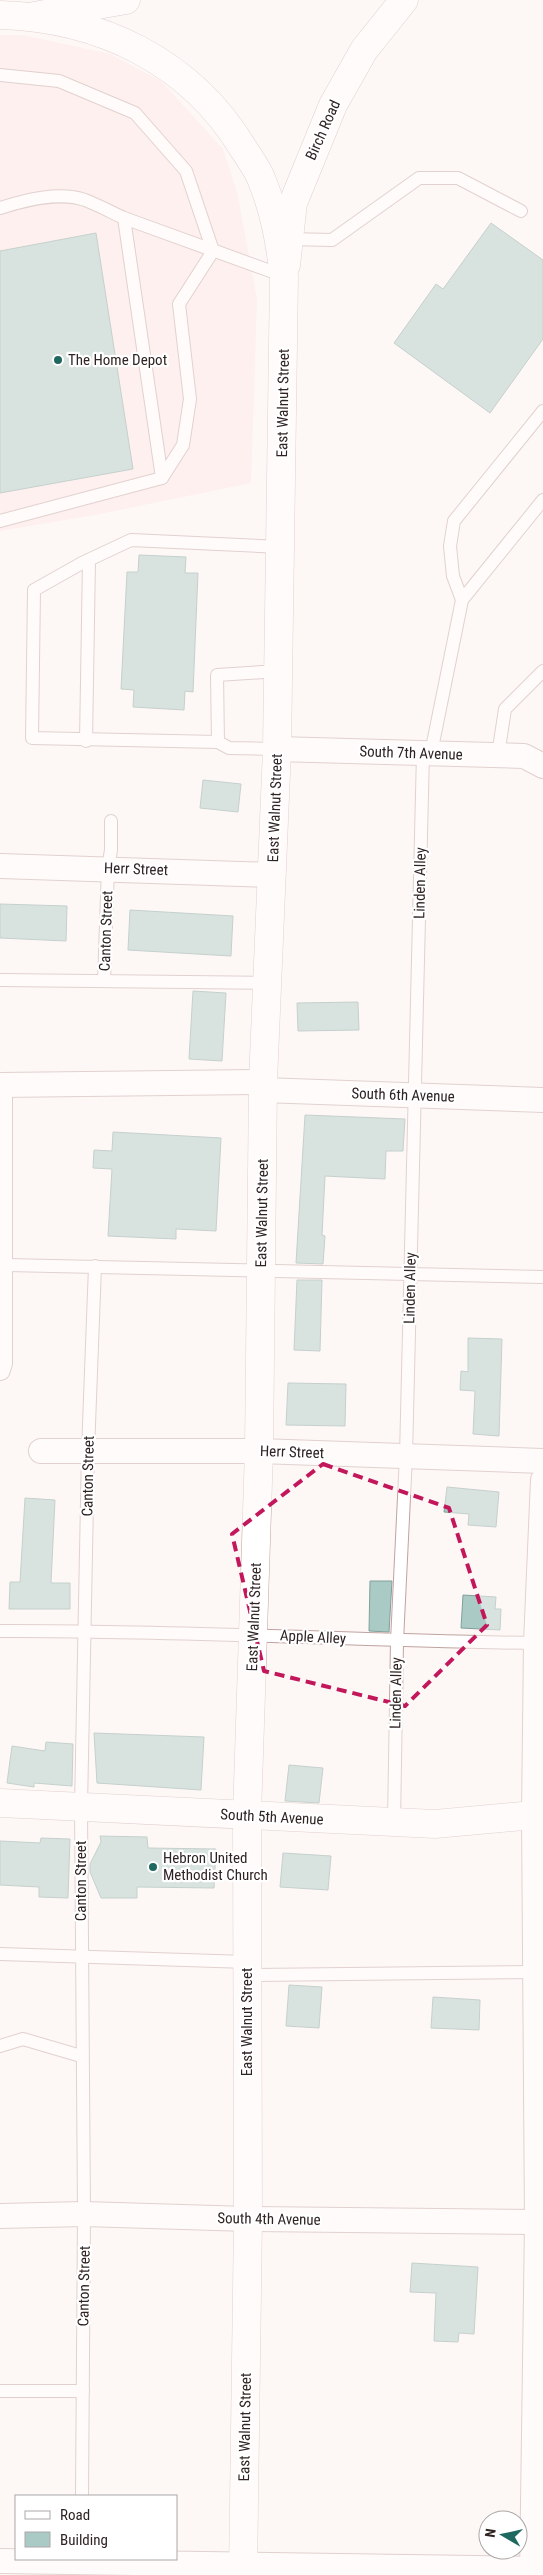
<svg xmlns="http://www.w3.org/2000/svg" width="543" height="2575" font-family="'Roboto Condensed',sans-serif">
  <style>
    .built { fill: #ffe6e4 }
    .building { fill: #aacac5; stroke: #81a09b }
    .lines { fill: none; stroke-linecap: round; stroke-linejoin: round }
    .lane-casing { stroke: #c0a3a0; stroke-width: 14 }
    .street-casing { stroke: #c0a3a0; stroke-width: 26 }
    .secondary-casing { stroke: #c0a3a0; stroke-width: 29 }
    .highway-casing { stroke: #c0a3a0; stroke-width: 29 }
    .lane { stroke: #fff; stroke-width: 12 }
    .street { stroke: #fff; stroke-width: 24 }
    .secondary { stroke: #fff; stroke-width: 28 }
    .highway { stroke: #fff; stroke-width: 28 }
    .marked { fill: none; stroke: #c2185b; stroke-width: 4; stroke-dasharray: 10 6; stroke-linejoin: round }
    .poi-dot { fill: #1f6860; stroke: #fff; stroke-width: 2 }
    .labels { text-anchor: middle; dominant-baseline: central; stroke-width: 4.5; stroke-linejoin: round; paint-order: stroke }
    .street-label { font-size: 15px; fill: #2f2323; stroke: #fff }
    .poi-label { font-size: 15px; fill: #2f2323; stroke: #fff; text-anchor: start }
  </style>
  <rect width="100%" height="100%" fill="#fdf7f6"/>
  <polygon class="built" points="0,35 23,35 110,54 161,81 223,149 237,192 257,299 251,483 95,515 0,531"/>
  <g class="building">
    <polygon points="491,223 543,260 543,339 490,413 394,343 436,284 443,289"/>
    <polygon points="96,233 133,469 0,493 0,251"/>
    <polygon points="139,555 186,557 185,573 198,573 193,692 185,691 184,710 133,707 134,690 121,689 127,572 138,572"/>
    <polygon points="203,780 241,784 238,812 200,808"/>
    <polygon points="0,904 67,906 66,941 0,938"/>
    <polygon points="130,910 233,916 231,956 128,950"/>
    <polygon points="193,991 226,993 222,1061 189,1059"/>
    <polygon points="358,1002 359,1030 298,1031 297,1003"/>
    <polygon points="305,1115 405,1119 403,1151 386,1151 385,1179 325,1176 322,1235 325,1236 323,1264 296,1263"/>
    <polygon points="113,1132 221,1138 216,1231 176,1229 176,1239 108,1236 112,1169 93,1168 94,1150 112,1151"/>
    <polygon points="297,1280 322,1280 320,1351 294,1350"/>
    <polygon points="468,1338 502,1339 499,1436 473,1434 475,1391 460,1390 461,1371 468,1372"/>
    <polygon points="288,1383 346,1384 345,1426 286,1425"/>
    <polygon points="447,1487 499,1492 496,1527 468,1525 469,1514 444,1512"/>
    <polygon points="25,1498 55,1500 51,1583 70,1583 70,1609 9,1609 10,1582 20,1582"/>
    <polygon points="370,1581 392,1581 389,1632 369,1631"/>
    <polygon points="463,1595 496,1597 495,1609 501,1609 500,1630 461,1628"/>
    <polygon points="94,1733 204,1737 201,1790 97,1783"/>
    <polygon points="46,1742 73,1744 72,1786 34,1783 34,1787 7,1783 12,1746 45,1751"/>
    <polygon points="289,1765 323,1768 319,1803 285,1801"/>
    <polygon points="100,1836 147,1837 148,1848 216,1849 214,1888 137,1887 137,1898 101,1898 90,1872 90,1864 101,1842"/>
    <polygon points="41,1838 70,1839 68,1898 39,1897 39,1887 0,1885 0,1841 40,1843"/>
    <polygon points="283,1853 331,1856 328,1890 280,1887"/>
    <polygon points="289,1985 322,1987 319,2028 286,2026"/>
    <polygon points="433,1997 480,2000 479,2030 431,2028"/>
    <polygon points="412,2263 478,2267 474,2334 459,2333 458,2342 434,2341 436,2293 410,2292"/>
  </g>
  <g class="lines">
    <g class="lane-casing">
      <g id="lane">
        <polyline points="0,75 59,81 135,113 186,171 213,251 179,304 190,399 183,445 162,478"/>
        <path d="M0,208C25,200 59,191 85,200C98,205 111,212 124,218L162,478L0,521"/>
        <polyline points="124,218 284,276"/>
        <polyline points="289,239 332,240 419,178 458,178 521,211"/>
        <polyline points="462,600 453,576 450,546 454,521 543,411"/>
        <polyline points="86,741 89,560"/>
        <polyline points="218,742 32,738 34,590 82,563 131,540 281,547"/>
        <polyline points="277,749 229,748 218,742 217,675 279,671"/>
        <polyline points="431,753 462,600 543,500"/>
        <polyline points="498,755 505,709 543,671"/>
        <polyline points="0,980 268,983"/>
        <polyline points="104,981 108,868 111,850 111,821"/>
        <polyline points="7,1265 543,1277"/>
        <polyline points="0,1374 3,1373 6,1364 6,1085"/>
        <path d="M0,1631C179,1630 357,1641 536,1643"/>
        <polyline points="394,1823 397,1641 406,1456 423,753"/>
        <polyline points="0,1954 247,1962"/>
        <polyline points="248,1975 535,1972"/>
        <polyline points="0,2046 23,2039 81,2056"/>
        <polyline points="0,2391 83,2391"/>
        <polyline points="82,2496 84,2214 81,1807 88,1451 95,1266"/>
      </g>
    </g>
    <g class="street-casing">
      <g id="street">
        <polyline points="277,749 524,756 543,766"/>
        <polyline points="0,866 273,875"/>
        <polyline points="0,1085 263,1082"/>
        <polyline points="263,1090 543,1100"/>
        <polyline points="41,1451 259,1451 543,1461"/>
        <polyline points="0,2216 84,2214 248,2219 537,2222"/>
        <polyline points="0,2561 543,2569"/>
        <polyline points="532,2575 537,2222 534,1815 536,1643 543,1480"/>
      </g>
    </g>
    <g class="secondary-casing">
      <g id="secondary">
        <polyline points="34,16 126,0"/>
        <polyline points="286,265 293,203 333,105 364,50 404,0"/>
        <polyline points="0,1803 435,1824 534,1815 543,1810"/>
      </g>
    </g>
    <g class="highway-casing">
      <path id="highway" d="M0,15C100,18 190,61 243,148C249,158 258,169 262,181C275,212 280,243 284,277L277,749L263,1082L259,1451L247,1815L248,2219L243,2575"/>
    </g>
    <use href="#lane" class="lane"/>
    <use href="#street" class="street"/>
    <use href="#secondary" class="secondary"/>
    <use href="#highway" class="highway"/>
  </g>
  <path d="M0 0H543V2575H0ZM323,1464L449,1508L487,1625L405,1706L264,1671L232,1534Z" fill="#fdf7f6" fill-opacity=".55" fill-rule="evenodd"/>
  <path class="marked" d="M323,1464L449,1508L487,1625L405,1706L264,1671L232,1534Z"/>
  <g class="poi-dot">
    <circle cx="58" cy="360" r="5"/>
    <circle cx="153" cy="1867" r="5"/>
  </g>
  <g class="labels">
    <g class="street-label">
      <text transform="translate(323 130) rotate(-66)">Birch Road</text>
      <text transform="translate(283 403) rotate(-89)">East Walnut Street</text>
      <text transform="translate(411 753) rotate(2)">South 7th Avenue</text>
      <text transform="translate(275 808) rotate(-88)">East Walnut Street</text>
      <text transform="translate(136 869) rotate(2)">Herr Street</text>
      <text transform="translate(420 883) rotate(-89)">Linden Alley</text>
      <text transform="translate(106 931) rotate(-88)">Canton Street</text>
      <text transform="translate(403 1095) rotate(2)">South 6th Avenue</text>
      <text transform="translate(262 1213) rotate(-89)">East Walnut Street</text>
      <text transform="translate(410 1288) rotate(-89)">Linden Alley</text>
      <text transform="translate(292 1452) rotate(2)">Herr Street</text>
      <text transform="translate(88 1476) rotate(-89)">Canton Street</text>
      <text transform="translate(254 1617) rotate(-88)">East Walnut Street</text>
      <text transform="translate(313 1637) rotate(3)">Apple Alley</text>
      <text transform="translate(396 1693) rotate(-89)">Linden Alley</text>
      <text transform="translate(272 1817) rotate(3)">South 5th Avenue</text>
      <text transform="translate(81 1881) rotate(-90)">Canton Street</text>
      <text transform="translate(247 2022) rotate(-90)">East Walnut Street</text>
      <text transform="translate(269 2219) rotate(1)">South 4th Avenue</text>
      <text transform="translate(84 2286) rotate(-89)">Canton Street</text>
      <text transform="translate(245 2427) rotate(-89)">East Walnut Street</text>
    </g>
    <g class="poi-label">
      <text x="68" y="360">The Home Depot</text>
      <text x="163" y="1858">Hebron United<tspan x="163" dy="17">Methodist Church</tspan></text>
    </g>
  </g>
  <rect x="15" y="2495" width="162" height="65" fill="#ffffff" stroke="#aca7a7"/>
  <rect x="25" y="2511" width="25" height="8" fill="#ffffff" stroke="#aca7a7"/>
  <text x="60" y="2520" font-size="15" fill="#2f2323">Road</text>
  <rect x="25" y="2532" width="25" height="15" fill="#aacac5" stroke="#aca7a7"/>
  <text x="60" y="2545" font-size="15" fill="#2f2323">Building</text>
  <g transform="translate(503 2535) rotate(279)"><circle r="24" fill="#ffffff" stroke="#aca7a7"/>
  <path d="M0-4L9 19L0 12L-9 19Z" fill="#1f6860"/>
  <text y="-8" font-size="14" font-weight="bold" text-anchor="middle" fill="#2f2323">N</text>
  </g>
</svg>
